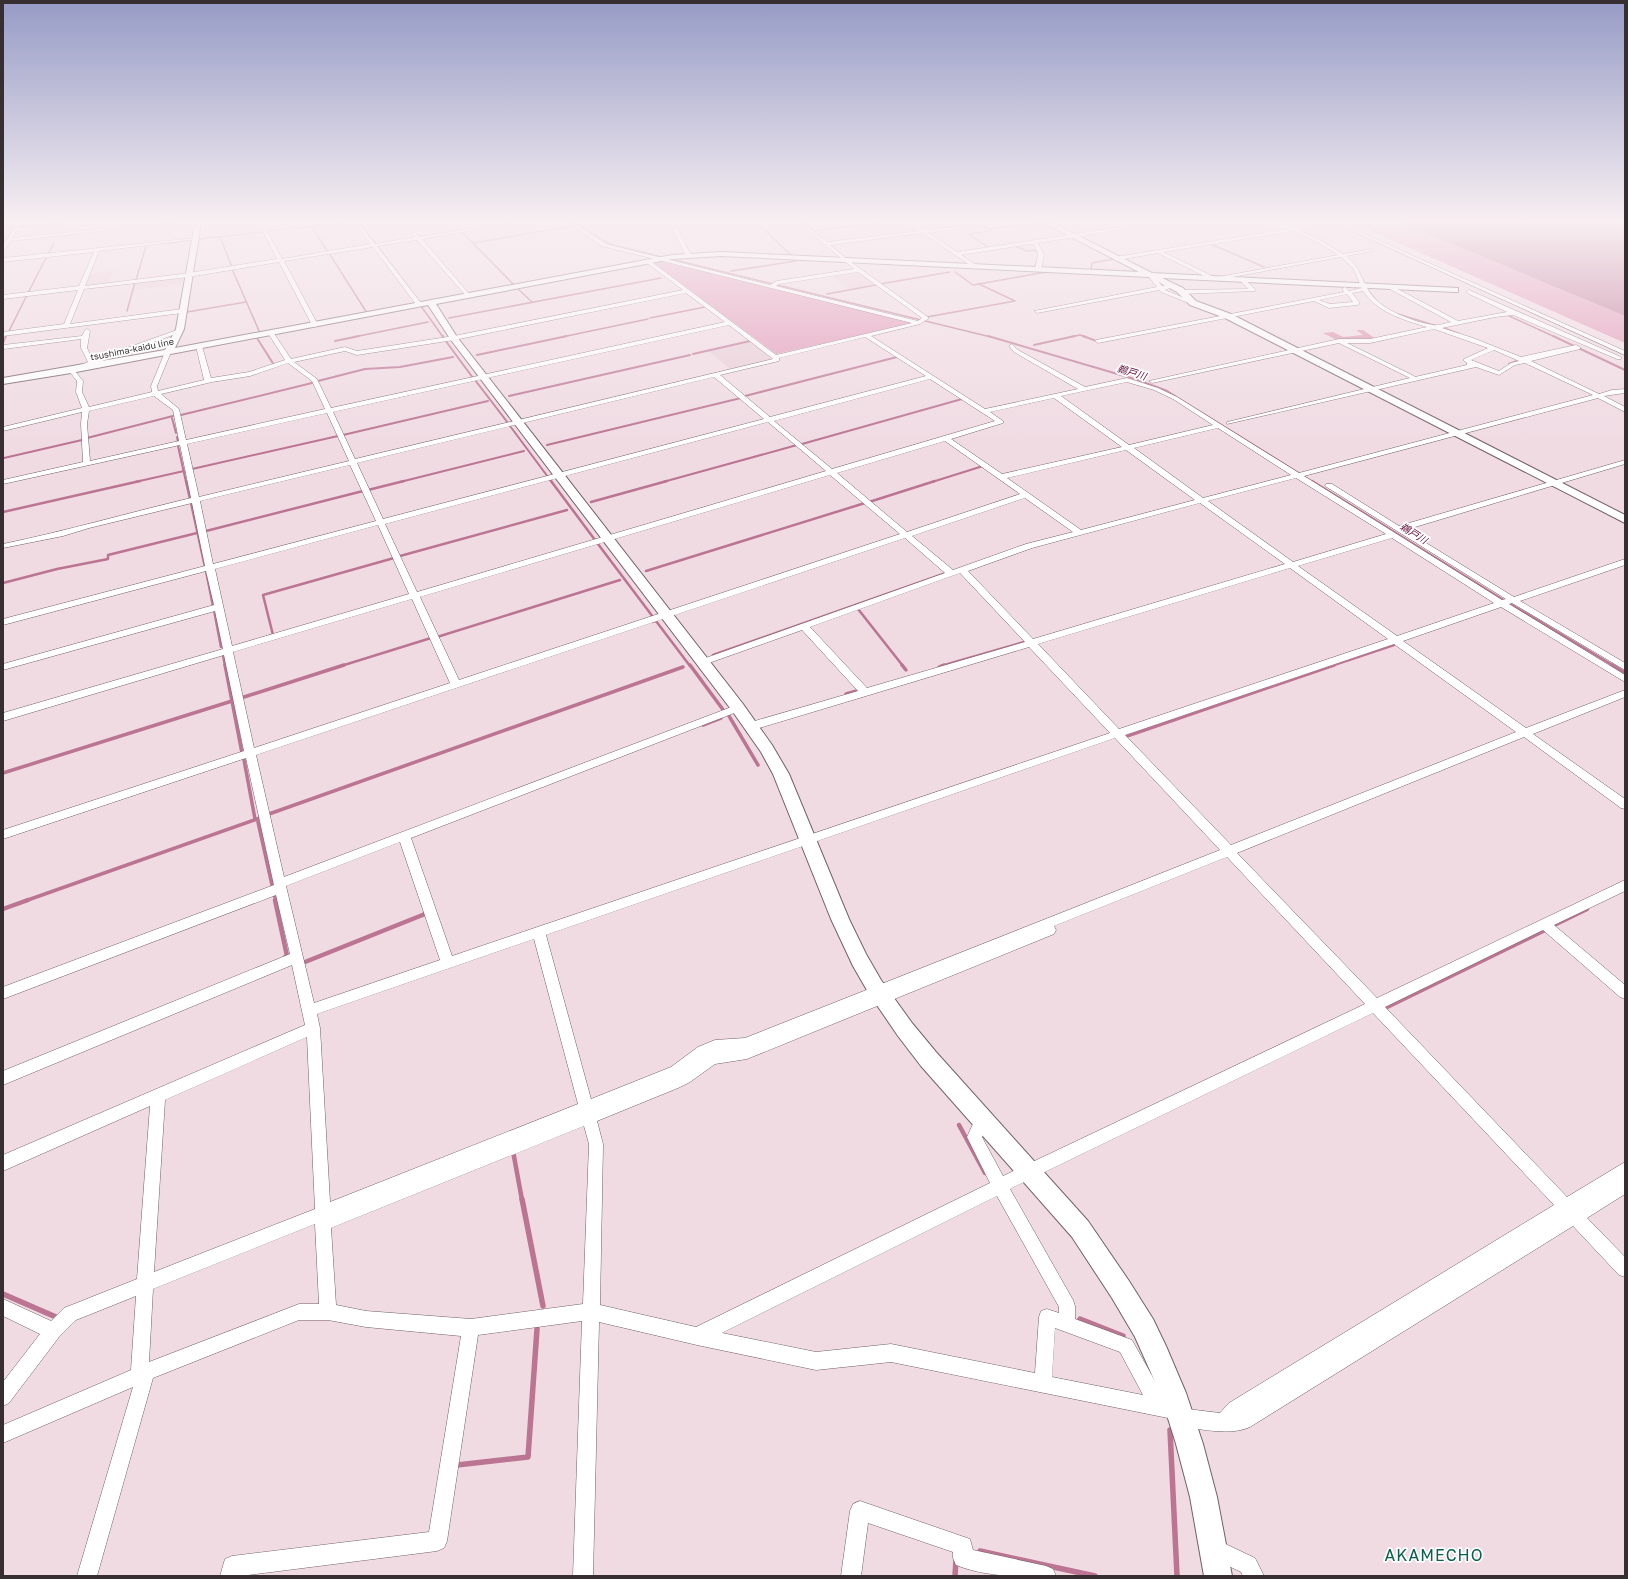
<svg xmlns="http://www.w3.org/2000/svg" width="1628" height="1579" font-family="'Golos Text','Noto Sans JP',sans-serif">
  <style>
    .built { fill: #e9cdd7 }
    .green { fill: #e199b7 }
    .forest { fill: #d991ae }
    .water { fill: #bb7592 }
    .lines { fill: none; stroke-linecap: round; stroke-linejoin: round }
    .stream-far5 { stroke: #bb7592; stroke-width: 1.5 }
    .stream-far4 { stroke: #bb7592; stroke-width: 2 }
    .stream-far3 { stroke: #bb7592; stroke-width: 2.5 }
    .stream-far2 { stroke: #bb7592; stroke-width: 3.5 }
    .stream-far1 { stroke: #bb7592; stroke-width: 4.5 }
    .stream { stroke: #bb7592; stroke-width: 5.5 }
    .street-casing { stroke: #726167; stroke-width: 1 }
    .secondary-casing { stroke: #726167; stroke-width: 2 }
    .street { fill: #fff; fill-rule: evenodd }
    .secondary { fill: #fff; fill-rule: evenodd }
    .labels { text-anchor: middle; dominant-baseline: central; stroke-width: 3.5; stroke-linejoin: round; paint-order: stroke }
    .far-street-label { font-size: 9px; fill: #362e31; stroke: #fff }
    .far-water-label { font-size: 10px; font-style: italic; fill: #620d3c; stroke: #fff }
    .near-quarter-label { font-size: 16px; letter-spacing: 1px; fill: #0b604e; stroke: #fff }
  </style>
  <rect width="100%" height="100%" fill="#f0dbe3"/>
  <g class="built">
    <polygon points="912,223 977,223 924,230"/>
    <polygon points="113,271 109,283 85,286 89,274"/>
    <polygon points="856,271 876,285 849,289 830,275"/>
    <polygon points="186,276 184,284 134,290 136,282"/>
    <polygon points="751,341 774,360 732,371 709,351"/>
  </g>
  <g class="green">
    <polygon points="1353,223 1402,223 1625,316 1625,343"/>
    <polygon points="664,261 913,323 776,354 653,263"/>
  </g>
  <polygon class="forest" points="1356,330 1363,330 1376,339 1337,340 1323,333 1333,332 1343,337 1363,335"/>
  <polygon class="water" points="1402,223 1625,223 1625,316"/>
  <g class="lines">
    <g class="stream-far5">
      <polyline points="167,223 174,223"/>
      <polyline points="360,223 421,304"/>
      <polyline points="453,223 461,230"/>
      <polyline points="577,223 604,241 613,245 991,337"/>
      <polyline points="757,223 792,256"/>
      <polyline points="804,223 824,240"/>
      <polyline points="1313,223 1318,226"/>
      <polyline points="978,225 989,229"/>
      <polyline points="311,226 328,252"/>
      <polyline points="20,227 59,223"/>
      <polyline points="3,228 14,227"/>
      <polyline points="268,231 344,223"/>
      <polyline points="813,231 879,223"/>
      <polyline points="462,232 515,286"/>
      <polyline points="220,237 232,267"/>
      <polyline points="200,239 263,232"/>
      <polyline points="167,243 190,240"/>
      <polyline points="473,243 573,226"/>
      <polyline points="830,245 844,257"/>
      <polyline points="1213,245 1264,267"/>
      <polyline points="1015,246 1027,251 1036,250 1039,255 1035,267"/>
      <polyline points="989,248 969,234 992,231 989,229 1041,223"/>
      <polyline points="329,253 367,313"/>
      <polyline points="48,254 54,243"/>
      <polyline points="232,269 260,333"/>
      <polyline points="1091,270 1092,263 1114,259"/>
      <polyline points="731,271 796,261 794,259"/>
      <polyline points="955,272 973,285 1052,271"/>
      <polyline points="136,280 146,246"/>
      <polyline points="880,284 950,272"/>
      <polyline points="517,288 532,302"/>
      <polyline points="1367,289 1376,300"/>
      <polyline points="28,293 47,256"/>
      <polyline points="827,294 876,285"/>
      <polyline points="421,306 443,337"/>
      <polyline points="127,311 135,282"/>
      <polyline points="187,312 246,302"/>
      <polyline points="1398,314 1437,326"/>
      <polyline points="1507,315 1555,337"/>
      <polyline points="927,317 1015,301 979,284"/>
      <polyline points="449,318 661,278"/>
      <polyline points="650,318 705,307"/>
      <polyline points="1442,327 1460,334"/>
      <polyline points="8,333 27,295"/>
      <polyline points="6,337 7,334"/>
      <polyline points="354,337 428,322"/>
      <polyline points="562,337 648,319"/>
      <polyline points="1070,337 1080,335 1086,337"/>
    </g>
    <g class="stream-far4">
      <polyline points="443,336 444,338"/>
      <polyline points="988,336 1138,380 1167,391 1313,482"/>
      <polyline points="1083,336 1099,342"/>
      <polyline points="1553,336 1625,370"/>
      <polyline points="257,338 274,365"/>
      <polyline points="445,340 473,378"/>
      <polyline points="335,341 359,336"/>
      <polyline points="3,343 6,336"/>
      <polyline points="1034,345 1075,336"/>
      <polyline points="693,354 750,341"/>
      <polyline points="477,355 567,336"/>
      <polyline points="1509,364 1517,361"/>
      <polyline points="475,380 508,423"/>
      <polyline points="318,381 365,369 400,367 453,357"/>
      <polyline points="509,396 690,355"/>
      <polyline points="745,396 897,357"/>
      <polyline points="181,415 312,383"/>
      <polyline points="172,418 176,433"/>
      <polyline points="510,426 548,477"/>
      <polyline points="343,435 488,401"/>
      <polyline points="177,437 178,442"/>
      <polyline points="87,438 173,416"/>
      <polyline points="802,444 962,399"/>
      <polyline points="547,445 741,398"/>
      <polyline points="178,446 186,482"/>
      <polyline points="4,458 82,440"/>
      <polyline points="192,469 338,436"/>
      <polyline points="550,480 552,482"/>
      <polyline points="135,482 184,471"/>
      <polyline points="400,482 524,451"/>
      <polyline points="663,482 797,445"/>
      <polyline points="932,482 983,466"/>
    </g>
    <g class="stream-far3">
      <polyline points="186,481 190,499"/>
      <polyline points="551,481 595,540"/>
      <polyline points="1312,481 1500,598 1614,666"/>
      <polyline points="368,490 404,481"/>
      <polyline points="591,502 667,481"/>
      <polyline points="869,502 935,481"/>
      <polyline points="191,503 205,567"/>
      <polyline points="3,512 140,481"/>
      <polyline points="206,531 363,491"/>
      <polyline points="598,544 653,617"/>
      <polyline points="400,556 567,510"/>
      <polyline points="206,571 213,606"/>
      <polyline points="646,571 865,503"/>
      <polyline points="3,583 57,569 108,559 108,555 197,533"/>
      <polyline points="858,609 903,666"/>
      <polyline points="214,610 221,647"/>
      <polyline points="652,622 656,621 690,666"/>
      <polyline points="269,636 273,635 263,595 394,558"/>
      <polyline points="437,637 620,580"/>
      <polyline points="223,655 225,666"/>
      <polyline points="713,655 946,573 944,570"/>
      <polyline points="341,666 431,638"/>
      <polyline points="941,666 1024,642"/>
      <polyline points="1331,666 1394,645"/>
    </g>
    <g class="stream-far2">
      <polyline points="225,665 242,753"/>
      <polyline points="690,665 724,711"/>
      <polyline points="902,665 906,670"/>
      <polyline points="1612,665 1625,673"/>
      <polyline points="939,667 944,665"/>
      <polyline points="846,694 860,690"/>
      <polyline points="244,697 344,665"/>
      <polyline points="729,716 758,765"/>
      <polyline points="703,725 721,718"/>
      <polyline points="1127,736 1334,665"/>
      <polyline points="244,760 255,819"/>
      <polyline points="3,773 232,701"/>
      <polyline points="269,814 683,667"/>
      <polyline points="258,822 272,885"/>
      <polyline points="274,893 276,901"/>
      <polyline points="25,901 260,818"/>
    </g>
    <g class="stream-far1">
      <polyline points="275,900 287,956 285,957"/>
      <polyline points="3,909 28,900"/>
      <polyline points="1552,926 1587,909"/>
      <polyline points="305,962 425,914"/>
      <polyline points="1387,1007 1545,930"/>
      <polyline points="959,1125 985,1173"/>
      <polyline points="513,1151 522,1200"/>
    </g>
    <g class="stream">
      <polyline points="522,1199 543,1306"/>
      <polyline points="3,1294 56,1317"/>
      <polyline points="1080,1319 1123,1336"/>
      <polyline points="1170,1430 1177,1576"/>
      <polyline points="457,1465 528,1457 537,1329"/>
      <polyline points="980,1551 1095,1576"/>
      <polyline points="955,1576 956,1559"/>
    </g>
    <g class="street-casing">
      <g id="street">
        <polygon points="17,223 21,223 12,238 160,223 172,223 11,241 3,251 3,246"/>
        <polygon points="355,223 359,223 375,244 415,237 403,223 407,223 419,237 506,223 515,223 422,239 470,295 470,297 468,298 417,240 377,246 421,303 417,307 415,306 415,303 373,247 284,261 318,325 315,327 312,325 279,262 189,277 84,289 70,324 182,309 185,311 182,313 3,336 3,332 64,324 78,290 3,299 3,295 79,286 94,252 3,262 3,258 195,238 197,239 99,251 85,286 189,273 277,259 263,231 265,230 267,231 282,259 371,244"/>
        <path d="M569,223H574L606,244L770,285L777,281L854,269L799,223H803L827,242L919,231L909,223H914L925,230L994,223L992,224L928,233L957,252L1147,223H1156L1154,224L1038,243L1044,255L1041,269L1038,271L1035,269L1038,255L1035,245L1031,244L961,255L976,265V267L974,268L923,233L830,245L847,259L929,318L920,324L871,336L985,409L1078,389L1014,352L1009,346L1012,344L1018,350L1085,387L1127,378L1158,388L1177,397L1299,473L1593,395L1525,363L1515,365L1499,375L1476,367L1227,424V422L1410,378L1339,343L1152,383L1149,381L1339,339H1370L1427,327C1404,320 1378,313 1363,291L1352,293L1360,303L1357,305L1329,308L1314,301L1098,343L1095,341L1096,340L1344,292L1342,289L1345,287L1349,291L1362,288L1353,268L1341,257L1216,280L1213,278L1338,255L1317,242L1293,231L1163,252L1212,276V278L1210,279L1158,253L1118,260L1116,259V257L1288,229L1276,223H1281L1294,228L1318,225L1320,227L1299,230L1320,240L1343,254L1373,249V251L1346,256C1360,266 1362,282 1371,294C1382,310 1414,322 1433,325C1439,326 1446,323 1451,322L1386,287V285H1390L1458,321L1507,312L1467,293L1466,292L1469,290L1621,357V359H1617L1513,315L1495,317L1442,328L1473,338L1521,357L1576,345L1580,347V349L1531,361L1599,394L1612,390L1625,389V393L1604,396L1625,407V412L1598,398L1304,476L1502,600L1506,599L1325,486L1326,484H1332L1399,526L1625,460V464L1405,530L1514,597L1625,559V565L1520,601L1625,663V670L1512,603L1509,604L1625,675V682L1501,607L1403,641L1526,728L1625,690V697L1533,734L1625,799V809L1621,808L1524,737L1237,853L1377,998L1625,880V891L1554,925L1625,985V999L1620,997L1543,930L1385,1007L1567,1197L1625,1162V1194L1587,1218L1625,1257V1277L1619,1275L1573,1226L1250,1427C1230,1436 1203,1429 1182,1427L1176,1424L1173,1419L891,1362L816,1370L697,1345L599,1322L593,1576H573L582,1321L478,1335L447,1541L444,1548L437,1551L240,1576H220L225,1559L232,1556L429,1532L461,1336L366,1327L328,1320H299L153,1378L97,1576H77L133,1387L3,1443V1425L131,1370L136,1296L76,1320L59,1337L9,1403L3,1406V1382L40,1334L3,1316V1299L51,1321L64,1308L137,1279L150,1106L3,1171V1155L305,1025L292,965L3,1085V1071L290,954L276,895L3,999V987L274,885L246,758L3,839V830L244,751L224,655L3,721V713L223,649L215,611L3,670V664L214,605L206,571L3,625V619L205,566L192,503L89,528L63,536L3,548V544C66,531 128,513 191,498L180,445L3,484V480L83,462L81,424L82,412L3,431V427L82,408L76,392L77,381L68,370L88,362L81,348V339L4,349L3,345L82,336L85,330L87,329L90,331L87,348L93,360L177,330H181V332L75,371L83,381L82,392L89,407L152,392L151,386L165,352L168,350L171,352L157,386L158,391L204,380L196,346L199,344L202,346L211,378L249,372L285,360L268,333L271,331L273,332L291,359L345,347L357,351L454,336L683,290L647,263V261L649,260L776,355L912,323L602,246ZM858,272L922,318L918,321L776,286L779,284ZM686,293L725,322L331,408L317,379L294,362L345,351L357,355L454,340ZM1347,294L1353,302L1330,304L1319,300ZM729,325L773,359L355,459L333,412ZM1434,329L1488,348L1464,359V361L1467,363V365L1415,377L1414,376L1347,343H1370ZM865,337L926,376L770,417L720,375L779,361V358ZM1494,350L1519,361L1511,363L1499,371L1471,360ZM288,363L312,381L325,409L186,440L179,409L161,394L212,382L250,376ZM714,377L764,419L383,519L357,463ZM930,379L995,421L832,469L774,421ZM1127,382L1154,390L1173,399L1213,425L1129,445L1061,396ZM154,396L173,410L179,441L90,461L87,424L89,411ZM1054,398L1122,447L1002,474L951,439L1003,423V421L990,412ZM327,413L349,461L199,497L187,444ZM768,422L826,471L417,592L385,524ZM1218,428L1291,475L1203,498L1134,448ZM945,441L1020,494L907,532L837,473ZM1126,450L1195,500L1081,530L1007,478ZM350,465L376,521L213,564L200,501ZM830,475L900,534L459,680L420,597ZM1296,478L1386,534L1293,562L1208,501ZM1025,498L1073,532L1026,544L953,570L912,536ZM1200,503L1285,564L1033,639L968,571L1032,548ZM378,525L409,594L232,646L215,569ZM905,538L945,573L700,660L698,662L700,664H706L802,630L858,691L748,723L747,726L748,729H756L1029,647L1110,733L452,956L411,838L742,710L743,708L742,706H734L284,877L256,755ZM1392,538L1494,603L1397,636L1298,566ZM1290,568L1388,639L1119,729L1038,644ZM960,573L1025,642L867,688L810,627ZM412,599L450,683L254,748L233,652ZM1394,644L1516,732L1231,845L1125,735ZM1115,738L1220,850L745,1038L715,1040L710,1042L698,1047L671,1067L591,1099L546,935ZM400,842L440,960L314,1003L286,886ZM1227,857L1365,1004L1003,1176L982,1137L989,1120L987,1115L982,1113L977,1115L967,1137L990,1183L696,1327L600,1305L603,1144L597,1121L678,1088L690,1082L715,1064L747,1059L1054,934L1056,930L1054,926ZM534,939L578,1104L330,1202L320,1028L317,1014ZM1373,1013L1554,1205L1229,1403L1220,1413L1187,1409L1185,1405L1165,1399L1132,1340L1075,1319V1306L1073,1300L1010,1189ZM307,1037L315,1209L154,1272L165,1100ZM584,1126L589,1144L583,1304L471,1319L366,1311L336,1305L331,1228ZM997,1196L1059,1307V1313L1047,1309L1041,1311L1039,1317L1035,1373L891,1344L816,1352L722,1333ZM315,1224L319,1304H299L149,1362L153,1289ZM1055,1328L1120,1352L1143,1395L1052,1377Z"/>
        <polygon points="701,223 708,223 678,230 691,255 686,256 673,229"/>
        <polygon points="1335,223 1340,223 1625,351 1625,355"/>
        <polygon points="1151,274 1162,286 1172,284 1175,286 1165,290 1191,301 1186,302 1161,292 1159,290 1037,313 1034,311 1157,287 1148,276"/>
        <polygon points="1242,277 1255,289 1255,291 1182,294 1179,292 1182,290 1248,289 1239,279"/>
        <path d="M860,1501L970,1539L973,1550L1046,1566L1053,1569L1056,1576C1022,1576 988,1578 956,1565L953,1558V1552L868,1523L861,1576H841L850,1511L853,1504Z"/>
        <polygon points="1215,1539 1255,1558 1264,1576 1243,1576 1241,1572 1208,1556 1205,1549 1208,1542"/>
      </g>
    </g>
    <g class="secondary-casing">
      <polygon id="secondary" points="195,223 201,223 184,329 175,348 672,255 721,252 1139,272 1046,224 1045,223 1053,223 1152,273 1458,288 1458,292 1455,292 1162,278 1183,288 1196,301 1231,314 1625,515 1625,523 1225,318 1190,305 1177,292 1149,277 721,256 672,259 436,304 457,337 743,704 772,745 789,774 849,919 866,954 881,980 912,1023 936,1052 1088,1221 1129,1281 1153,1319 1166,1346 1186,1393 1203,1444 1217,1497 1232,1576 1204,1576 1190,1497 1176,1444 1160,1393 1135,1337 1112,1298 1072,1237 921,1066 898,1036 868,992 853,966 831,919 773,774 761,752 733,712 451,340 428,305 71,373 3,384 3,378 165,350 176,329"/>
    </g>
    <use href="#street" class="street"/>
    <use href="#secondary" class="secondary"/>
  </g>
  <linearGradient id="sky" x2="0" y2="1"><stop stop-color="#969bc6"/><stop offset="0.5" stop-color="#f8eff2"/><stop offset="1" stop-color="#f8eff2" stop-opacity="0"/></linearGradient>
  <rect width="1628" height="444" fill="url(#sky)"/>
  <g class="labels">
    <g class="far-street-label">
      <text transform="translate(132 349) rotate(-11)">tsushima-kaidu line</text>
    </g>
    <g class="far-water-label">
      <text transform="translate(1132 372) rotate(17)">鵜戸川</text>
      <text transform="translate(1414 533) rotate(32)">鵜戸川</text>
    </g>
    <g class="near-quarter-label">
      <text x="1434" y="1555">AKAMECHO</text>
    </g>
  </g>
  <rect width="1628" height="1579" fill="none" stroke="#362e31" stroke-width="8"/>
</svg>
